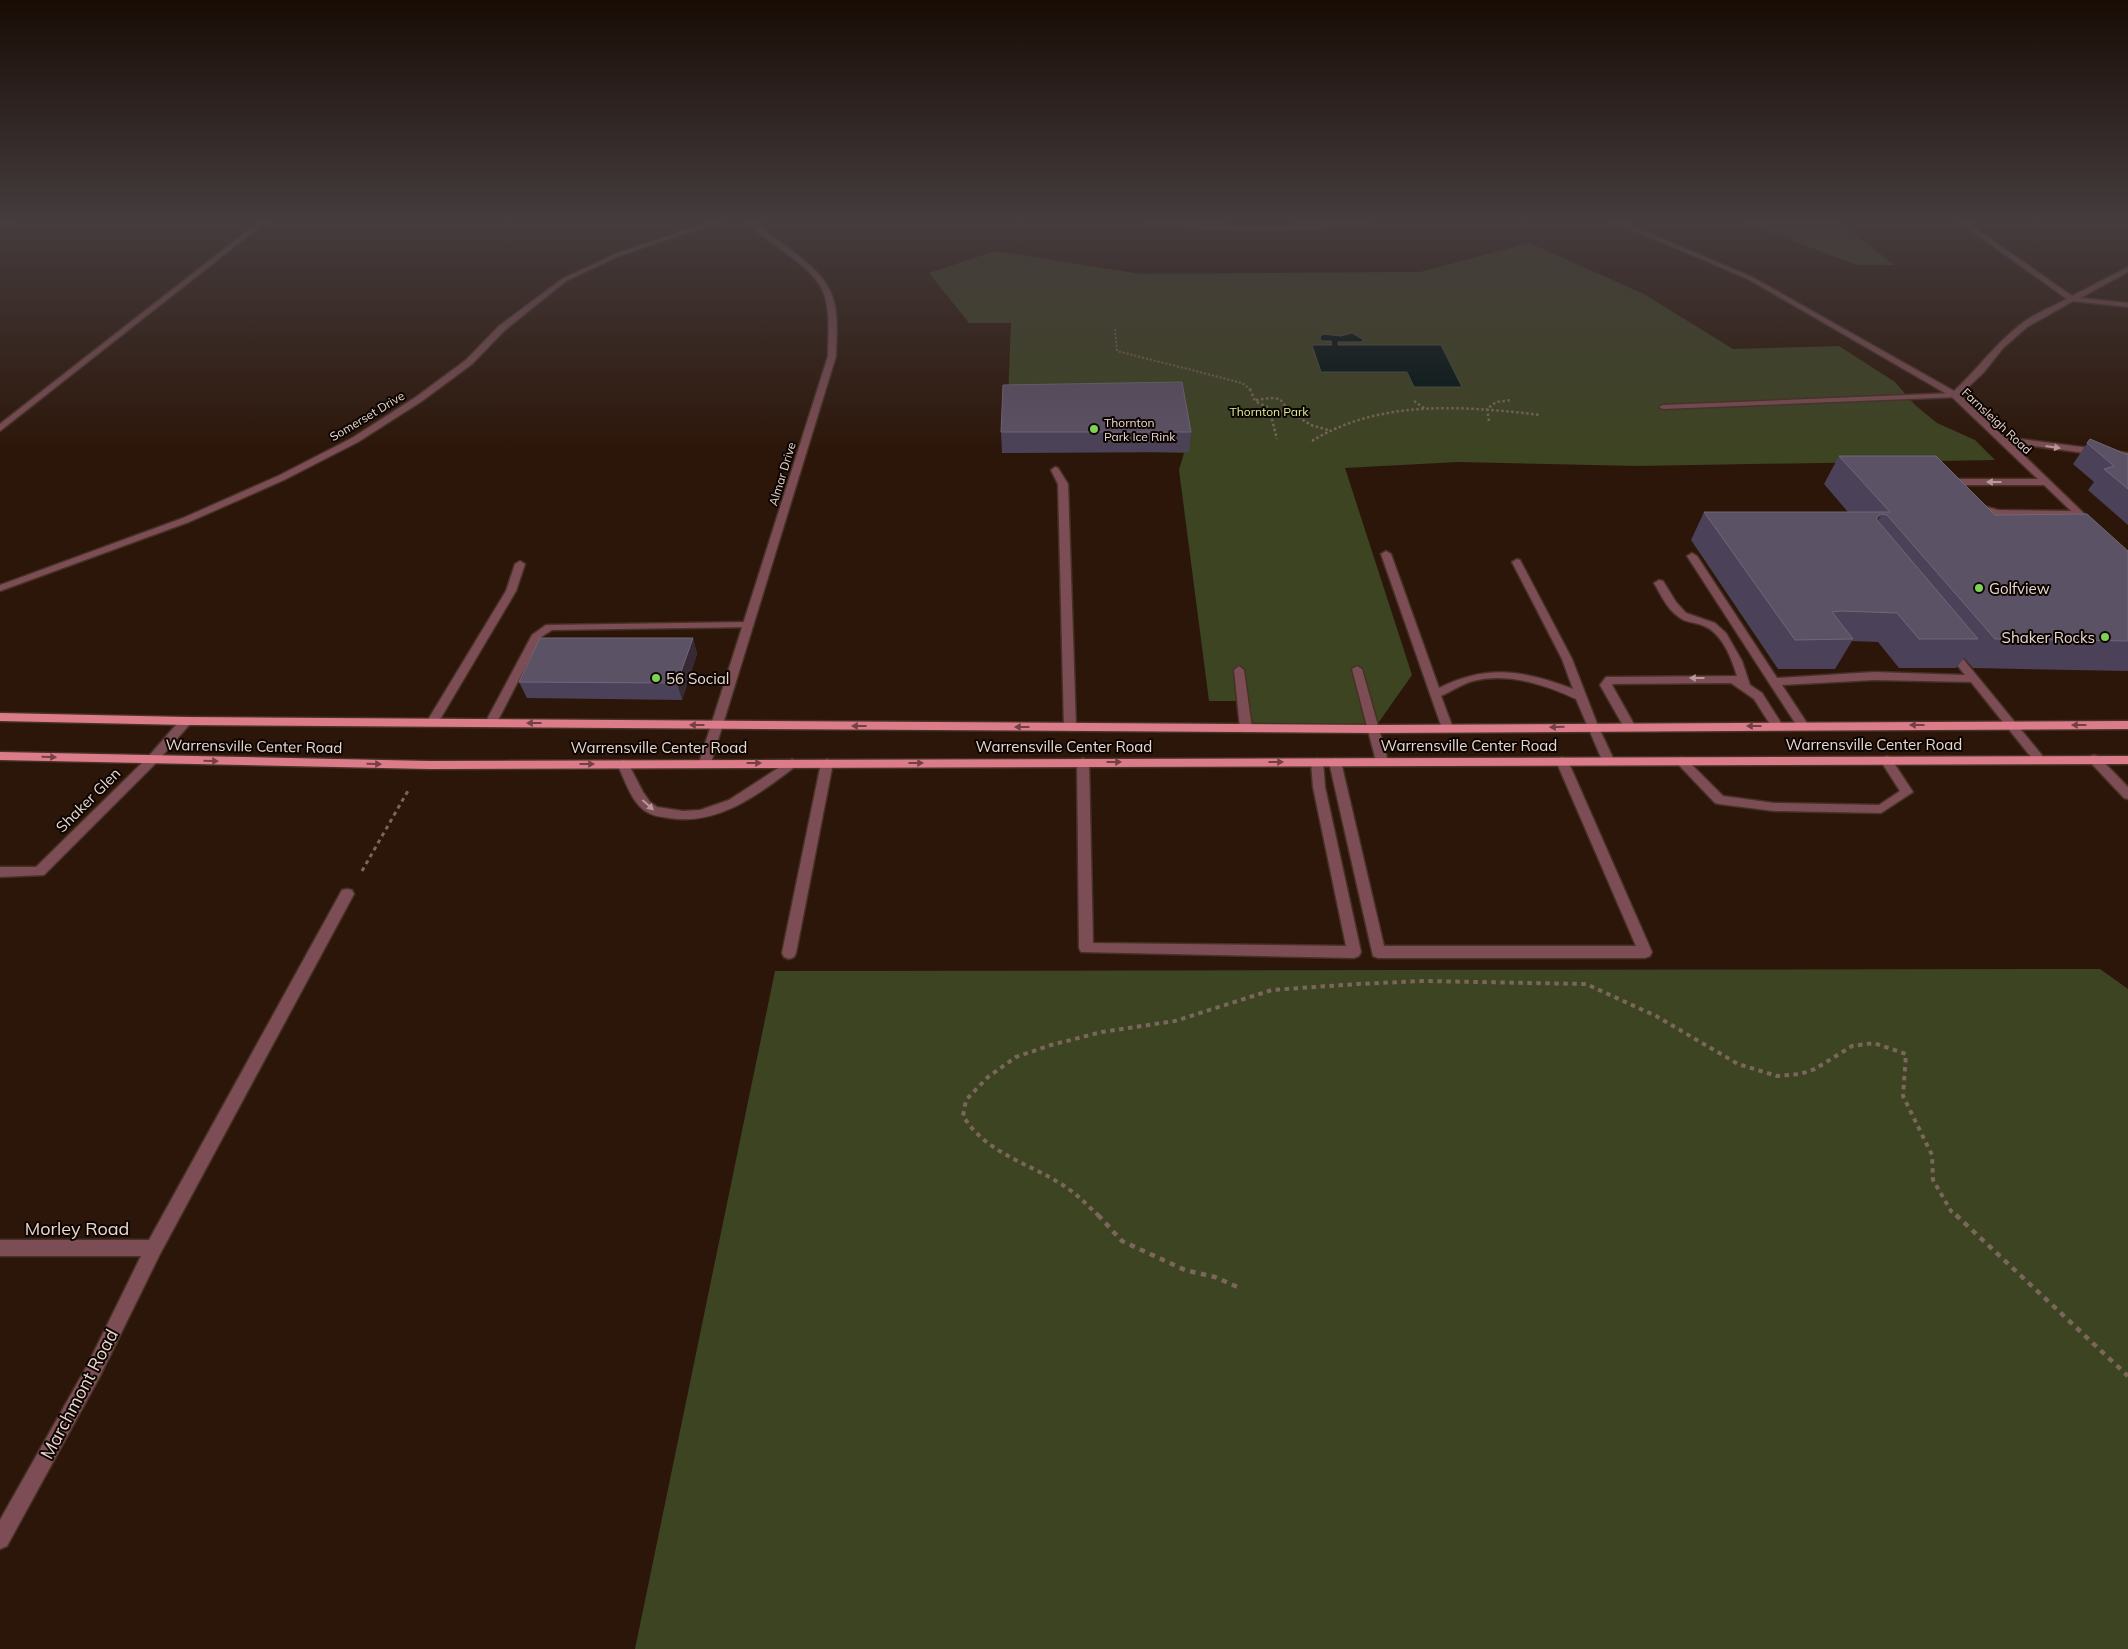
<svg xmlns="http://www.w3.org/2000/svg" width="2128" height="1649" font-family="Mulish,sans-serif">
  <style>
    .green { fill: #3d4422 }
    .water { fill: #001313; stroke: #464e4c }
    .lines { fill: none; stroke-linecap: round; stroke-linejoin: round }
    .service-casing { stroke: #463125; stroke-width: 3 }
    .minor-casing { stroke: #463125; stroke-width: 3 }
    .tertiary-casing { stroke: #463125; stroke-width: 3 }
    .primary-casing { stroke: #463125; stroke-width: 3 }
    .path-far4 { stroke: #7a665b; stroke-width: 2; stroke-dasharray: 2 2; stroke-linecap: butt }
    .path-far3 { stroke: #7a665b; stroke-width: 2.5; stroke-dasharray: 2.5 2.5; stroke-linecap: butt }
    .path-far2 { stroke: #7a665b; stroke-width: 3; stroke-dasharray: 4 4; stroke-linecap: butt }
    .path-far1 { stroke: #7a665b; stroke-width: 4; stroke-dasharray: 4.5 4.5; stroke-linecap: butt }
    .path { stroke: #7a665b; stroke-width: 4.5; stroke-dasharray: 5.5 5.5; stroke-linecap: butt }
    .service { fill: #7c4d54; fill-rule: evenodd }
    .minor { fill: #7c4d54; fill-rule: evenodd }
    .tertiary { fill: #7c4d54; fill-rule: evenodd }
    .primary { fill: #dc7c8b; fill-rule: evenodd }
    .wall { fill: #4b4259 }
    .shaded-wall { fill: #372a34 }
    .building { fill: #5c5266; stroke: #726776 }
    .oneway { fill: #b89998 }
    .oneway2 { fill: #744046 }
    .poi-dot { fill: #7dd154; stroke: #0d0502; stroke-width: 2 }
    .labels { text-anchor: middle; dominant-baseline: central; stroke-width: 4; stroke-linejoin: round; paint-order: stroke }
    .far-park-label { font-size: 12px; fill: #dbef9a; stroke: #0d0502 }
    .far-street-label { font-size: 12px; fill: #e9d8d0; stroke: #0d0502 }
    .far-poi-label { font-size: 12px; fill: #e9d8d0; stroke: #0d0502; text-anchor: start }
    .poi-label { font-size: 15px; fill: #e9d8d0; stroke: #0d0502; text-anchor: start }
    .street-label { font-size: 15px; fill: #e9d8d0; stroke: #0d0502 }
    .near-street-label { font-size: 18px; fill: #e9d8d0; stroke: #0d0502 }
  </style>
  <rect width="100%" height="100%" fill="#2c1609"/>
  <g class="green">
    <polygon points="1741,221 1838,221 1894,265 1857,265"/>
    <polygon points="1529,243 1644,294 1733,349 1839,346 1895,382 1915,405 1937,423 1975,440 1995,460 1637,466 1458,462 1345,468 1412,675 1374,729 1246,728 1243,701 1209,701 1179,470 1184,453 1006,448 1011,323 969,323 929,273 995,251 1140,274 1420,272"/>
    <polygon points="2100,969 2128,989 2128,1649 635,1649 775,971"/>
  </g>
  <polygon class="water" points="1352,333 1364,340 1361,342 1338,342 1338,345 1441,345 1462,387 1414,387 1407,372 1321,372 1312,345 1332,345 1331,341 1321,341 1320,337 1323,334 1341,336"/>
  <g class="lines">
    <g class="service-casing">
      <g id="service">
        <polygon points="1955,393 1959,395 1958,397 1663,409 1659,407 1663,405"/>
        <polygon points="1055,467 1058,468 1068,484 1076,727 1070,731 1064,727 1058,484 1051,470"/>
        <polygon points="1960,479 2043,479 2048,482 2043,485 1962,485 1960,487 1965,493 1960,496 1957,495 1950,487"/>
        <polygon points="1977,504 1998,510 2079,511 2084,514 2079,517 1997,516 1974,509 1974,505"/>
        <path d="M1386,551L1391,554L1439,688C1487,664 1523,670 1573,689L1562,659L1512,562L1517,559L1520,560L1572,659L1598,726L1614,760L1612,763L1608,764L1602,760L1576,699C1547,685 1507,672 1473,681C1462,684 1452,691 1441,696L1453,728L1451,731H1443L1381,554Z"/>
        <polygon points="1692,553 1697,556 1777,678 1874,672 1965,675 1946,651 1951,648 1955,649 2045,759 2039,763 2035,762 1971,682 1874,680 1782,685 1809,726 1803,730 1799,729 1687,556"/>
        <polygon points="520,561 525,564 516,591 436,726 428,726 426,723 506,591 515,564"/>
        <path d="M1659,580L1663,581L1676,602L1686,613L1715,623L1726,633L1742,661L1750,685L1762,693L1783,726L1781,729H1773L1754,699L1731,683L1613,684L1612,685L1635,726L1629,730L1625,729L1600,685L1606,677L1737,676C1732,659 1722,633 1704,626C1696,622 1686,623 1679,617C1667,609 1661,595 1654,583Z"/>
        <polygon points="748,622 753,625 752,627 552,630 541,637 495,726 487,726 485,723 532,635 546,625"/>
        <polygon points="1239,666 1244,670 1252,728 1246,732 1240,728 1234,670"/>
        <polygon points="1357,666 1362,669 1388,761 1382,765 1376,761 1352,669"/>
        <polygon points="2094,755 2098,756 2128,787 2128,799 2124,798 2090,762 2088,759 2090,756"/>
        <polygon points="1886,756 1890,757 1913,792 1881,813 1774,811 1719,804 1715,803 1675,761 1681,757 1685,758 1723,796 1774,803 1879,805 1900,791 1880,760"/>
        <polygon points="1562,757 1568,761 1652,952 1650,956 1645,958 1378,958 1373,956 1329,762 1335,758 1341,762 1384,946 1636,946 1556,761"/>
        <polygon points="1083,758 1089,762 1093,943 1346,946 1313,787 1311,762 1317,758 1323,762 1325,787 1361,952 1359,956 1354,958 1081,952 1079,948 1077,762"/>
        <path d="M792,759L798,763L796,766C759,794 718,826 669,818C662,817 653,816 647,812C631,803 625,779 617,764L623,760L627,761L643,792L650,802L657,807L683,811L700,810L729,800Z"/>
        <polygon points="827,759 833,763 796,953 794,957 789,959 784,957 782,953 821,763"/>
      </g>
    </g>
    <g class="minor-casing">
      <g id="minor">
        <polygon points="4,221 11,221 0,228 0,223"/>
        <polygon points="713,221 722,221 619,256 566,281 505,330 472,364 422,401 358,442 284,480 189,522 0,591 0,585 183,518 278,476 352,438 416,397 466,360 499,326 562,279 615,254"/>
        <path d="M745,221H752C773,238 816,264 828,287C840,307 836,334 836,356L711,763L705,767L699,763L828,356C828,336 831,314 824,294C815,266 765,242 745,221Z"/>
        <path d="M1148,221L1259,226L1369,221C1349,233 1167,233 1148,221Z"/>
        <path d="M1612,221H1620L1752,277L1954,391C1977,370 1995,344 2020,325C2033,314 2052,307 2067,299L1958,221H1965L2072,296L2128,267V272L2080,298L2128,303V307L2073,301L2027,327L2003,348L1984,372L1960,395L2004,437L2128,453V459L2011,443L2097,526L2092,529L2089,528L1952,397L1748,279Z"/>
        <polygon points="186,717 190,718 192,721 190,724 156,763 44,875 0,877 0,867 36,867 148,757 182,718"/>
        <polygon points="347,889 352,890 354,894 160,1254 99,1378 7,1546 0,1549 0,1520 87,1366 141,1256 0,1256 0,1240 149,1240 342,890"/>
      </g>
    </g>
    <g class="tertiary-casing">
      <polygon id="tertiary" points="260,221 267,221 0,431 0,424"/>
    </g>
    <g class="primary-casing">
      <g id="primary">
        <polygon points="0,713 186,717 1374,725 2128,721 2128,729 1374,733 186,725 0,721"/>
        <polygon points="0,752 429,761 2128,756 2128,764 429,769 0,760"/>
      </g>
    </g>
    <polyline class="path-far4" points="1115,329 1117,351 1242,383 1251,390"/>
    <g class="path-far3">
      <polyline points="1250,389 1255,401 1269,408 1277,439"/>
      <polyline points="1256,400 1271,398 1280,399 1289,411"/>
      <polyline points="1414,401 1424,408"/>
      <polyline points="1270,411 1289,411 1311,425 1328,430"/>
      <polyline points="1489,421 1487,409 1496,402 1512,400"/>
      <path d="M1312,441C1380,399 1464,406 1541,415"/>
    </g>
    <polyline class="path-far2" points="362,871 409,789"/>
    <path class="path-far1" d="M1099,1216C1090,1208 1081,1198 1070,1190C1033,1163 989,1157 963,1116L966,1100L988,1077L1016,1057L1051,1045L1102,1032L1175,1021L1272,990L1358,984L1423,981L1586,984L1656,1016L1738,1064L1777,1076L1800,1074L1815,1069L1852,1046L1874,1043L1906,1054L1903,1096L1932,1155L1933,1180L1951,1211L1957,1216"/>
    <g class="path">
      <polyline points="1098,1215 1122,1241 1185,1270 1215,1277 1242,1289"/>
      <polyline points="1956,1215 2128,1376"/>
    </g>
    <use href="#service" class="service"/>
    <use href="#minor" class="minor"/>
    <use href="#tertiary" class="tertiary"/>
    <use href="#primary" class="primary"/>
  </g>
  <g class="wall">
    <polygon points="1001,432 1191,432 1189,452 1002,453"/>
    <polygon points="2090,439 2128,455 2128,525 2088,490 2094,482 2073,464"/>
    <polygon points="1839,456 1995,515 2128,551 2128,671 1973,668 1964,658 1956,668 1899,668 1878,642 1852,641 1835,669 1778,669 1691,540 1704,512 1848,512 1824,484"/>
    <polygon points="693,638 697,654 682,700 527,698 519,682"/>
  </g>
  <g class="shaded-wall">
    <polygon points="1882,514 1865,542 1877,517"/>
    <polygon points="693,638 697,654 682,700 677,683"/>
  </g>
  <g class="building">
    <polygon points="1182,382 1191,432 1001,432 1003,385"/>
    <polygon points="2090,439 2128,455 2128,489 2104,469 2114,466 2087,443"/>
    <polygon points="1839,456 1936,456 1995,515 2087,514 2128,551 2128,641 1995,639 1887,515 1882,514 1877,517 1877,520 1978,639 1919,639 1897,613 1841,611 1832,612 1853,639 1795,640 1704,512 1890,512"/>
    <polygon points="540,638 693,638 677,683 519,682"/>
  </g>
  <defs><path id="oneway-solid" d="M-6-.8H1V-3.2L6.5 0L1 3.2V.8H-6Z" transform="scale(1.25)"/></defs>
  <g class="oneway">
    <use href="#oneway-solid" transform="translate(2053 447) rotate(8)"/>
    <use href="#oneway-solid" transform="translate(1994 482) rotate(180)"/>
    <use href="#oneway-solid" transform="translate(1697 678) rotate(180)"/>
    <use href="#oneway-solid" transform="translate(648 805) rotate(42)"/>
  </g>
  <g class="oneway2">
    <use href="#oneway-solid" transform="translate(534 723) rotate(-180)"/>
    <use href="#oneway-solid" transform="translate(697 725) rotate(-180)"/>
    <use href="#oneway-solid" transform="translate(1917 725) rotate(180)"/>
    <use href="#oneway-solid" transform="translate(2079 725) rotate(180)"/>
    <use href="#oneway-solid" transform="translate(859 726) rotate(-180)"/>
    <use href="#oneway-solid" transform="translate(1754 726) rotate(180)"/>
    <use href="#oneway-solid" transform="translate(1022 727) rotate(-180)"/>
    <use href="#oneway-solid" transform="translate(1557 727) rotate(179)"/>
    <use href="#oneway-solid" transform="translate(49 757) rotate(2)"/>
    <use href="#oneway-solid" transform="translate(211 761) rotate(1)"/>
    <use href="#oneway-solid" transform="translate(1114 762)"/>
    <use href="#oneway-solid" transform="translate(1276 762)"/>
    <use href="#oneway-solid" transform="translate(754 763)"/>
    <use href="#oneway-solid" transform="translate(916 763)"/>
    <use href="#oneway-solid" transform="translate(374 764) rotate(1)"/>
    <use href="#oneway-solid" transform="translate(587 764)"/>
  </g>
  <linearGradient id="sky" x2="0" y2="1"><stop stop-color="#180c05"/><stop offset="0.49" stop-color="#453c3e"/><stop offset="1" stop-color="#453c3e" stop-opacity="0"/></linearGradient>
  <rect width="2128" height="452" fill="url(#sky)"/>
  <g class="poi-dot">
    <circle cx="1094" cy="429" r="5"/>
    <circle cx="1979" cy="588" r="5"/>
    <circle cx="2105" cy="637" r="5"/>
    <circle cx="656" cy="678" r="5"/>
  </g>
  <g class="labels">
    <g class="far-park-label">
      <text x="1269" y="411">Thornton Park</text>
    </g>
    <g class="far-street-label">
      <text transform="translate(367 416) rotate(-31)">Somerset Drive</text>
      <text transform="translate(1997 421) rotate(43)">Farnsleigh Road</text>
      <text transform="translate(782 474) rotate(-73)">Almar Drive</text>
    </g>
    <g class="far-poi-label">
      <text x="1104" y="422">Thornton<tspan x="1104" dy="14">Park Ice Rink</tspan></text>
    </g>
    <g class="poi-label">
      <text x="1989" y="588">Golfview</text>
      <text x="2095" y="637" text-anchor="end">Shaker Rocks</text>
      <text x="666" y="678">56 Social</text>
    </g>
    <g class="street-label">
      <text x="1874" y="744">Warrensville Center Road</text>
      <text x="1469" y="745">Warrensville Center Road</text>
      <text transform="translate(254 746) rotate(1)">Warrensville Center Road</text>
      <text x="1064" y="746">Warrensville Center Road</text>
      <text x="659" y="747">Warrensville Center Road</text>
      <text transform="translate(88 800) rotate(-45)">Shaker Glen</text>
    </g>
    <g class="near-street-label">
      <text x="77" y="1228">Morley Road</text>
      <text transform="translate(79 1394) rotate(-62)">Marchmont Road</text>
    </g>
  </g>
</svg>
